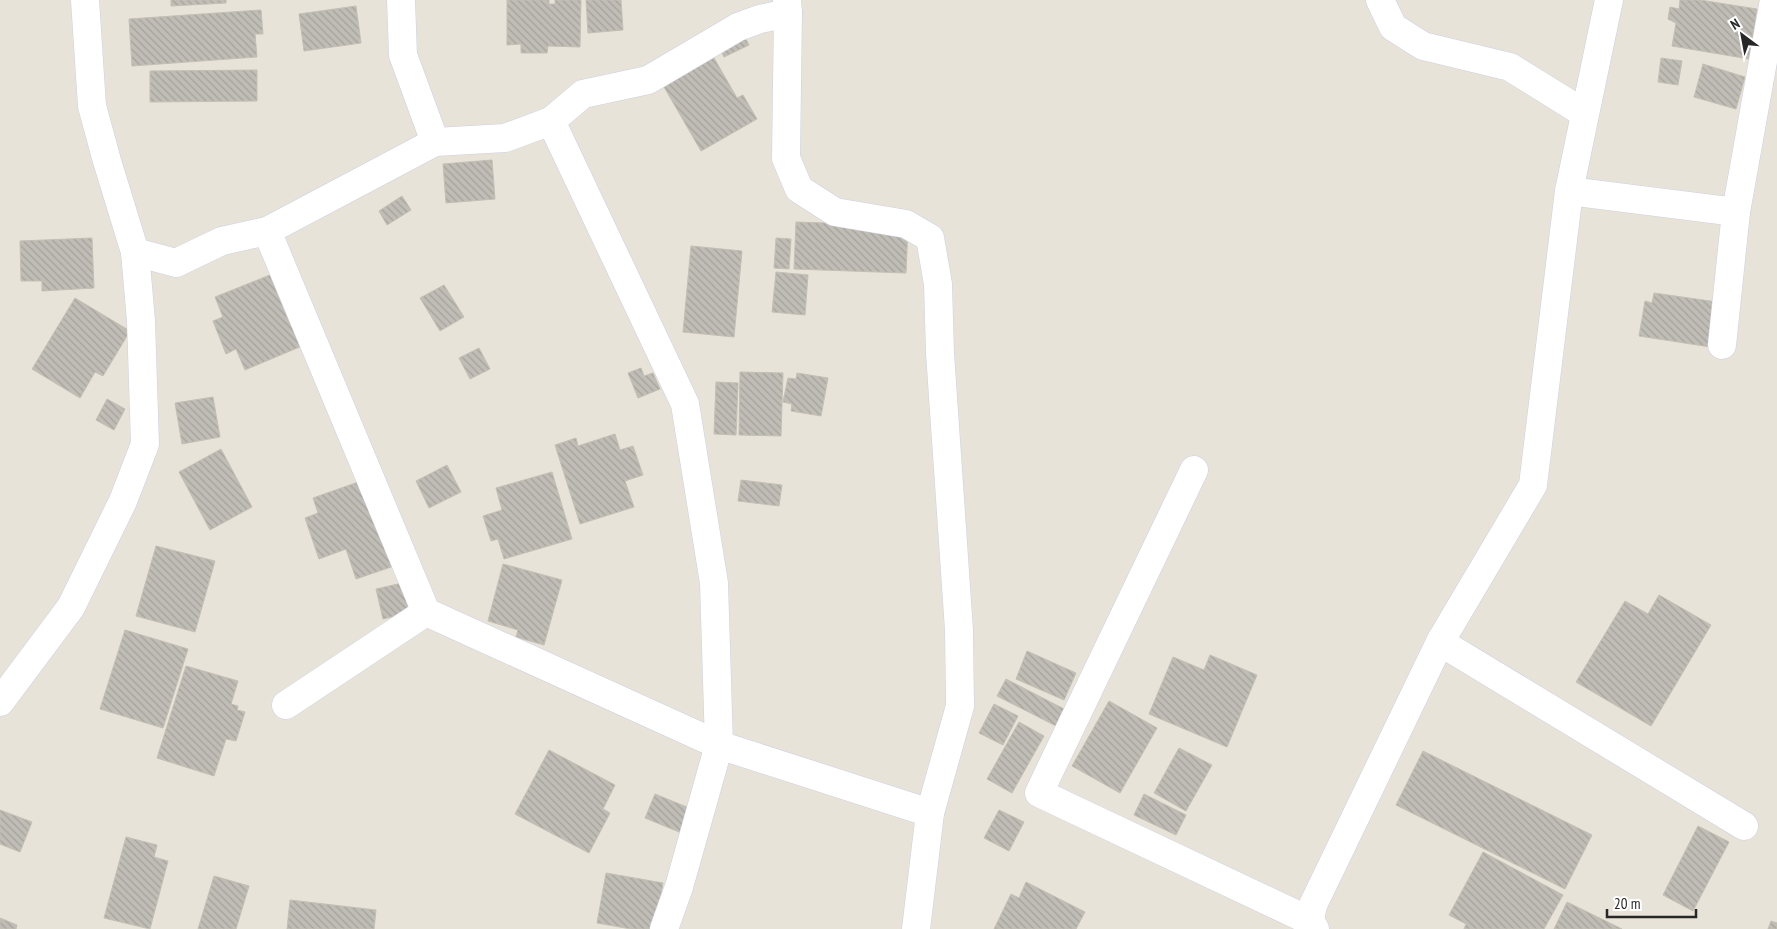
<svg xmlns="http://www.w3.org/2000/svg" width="1777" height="929" font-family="'PT Sans Narrow',sans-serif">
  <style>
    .building { fill: url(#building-back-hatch); stroke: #c3bfb3 }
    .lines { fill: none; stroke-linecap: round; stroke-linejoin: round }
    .minor-casing { stroke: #cecfdf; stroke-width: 29 }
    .minor { stroke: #fff; stroke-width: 28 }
  </style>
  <defs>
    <pattern id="building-back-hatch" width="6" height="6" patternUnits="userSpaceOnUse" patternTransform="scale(1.25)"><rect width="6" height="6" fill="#c0bdb6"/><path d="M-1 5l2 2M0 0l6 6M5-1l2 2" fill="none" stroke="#a5a29c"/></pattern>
  </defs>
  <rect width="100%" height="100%" fill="#e8e3d9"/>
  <g class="building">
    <polygon points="171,0 226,0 226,3 171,6"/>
    <polygon points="507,0 549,0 549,4 555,4 555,0 581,0 580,47 548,46 547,53 521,53 521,44 507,45"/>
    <polygon points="586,0 621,0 623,30 588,33"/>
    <polygon points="1680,0 1700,0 1757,9 1749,59 1672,46 1676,23 1668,19 1670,7 1679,9"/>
    <polygon points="356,6 361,43 304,51 299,14"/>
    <polygon points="261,10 263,34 255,34 257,57 132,66 129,19"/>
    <polygon points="741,30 749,45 724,57 717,42"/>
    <polygon points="710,51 737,98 743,95 757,119 701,151 660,80"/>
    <polygon points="1661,58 1682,61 1678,85 1658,82"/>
    <polygon points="1703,64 1745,77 1736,109 1694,97"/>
    <polygon points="257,70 257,101 150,102 150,71"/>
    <polygon points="492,160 495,199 446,203 443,164"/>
    <polygon points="402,196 411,210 387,225 379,211"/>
    <polygon points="796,222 908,226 906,273 794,269"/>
    <polygon points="92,238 94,288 42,291 42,281 21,281 20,241"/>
    <polygon points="776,238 791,239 789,269 774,268"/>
    <polygon points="691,246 742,251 734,337 683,332"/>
    <polygon points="776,272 808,275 805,315 772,312"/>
    <polygon points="270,275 289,322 299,317 309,343 245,370 236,349 226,354 213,321 223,317 215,297"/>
    <polygon points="444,285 464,317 440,331 420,298"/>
    <polygon points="1654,293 1724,303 1717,348 1639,336 1645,301 1652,303"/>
    <polygon points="75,298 130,331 103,376 95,372 80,398 32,369"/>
    <polygon points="479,348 490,369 470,379 459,358"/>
    <polygon points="641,368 644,376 653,373 660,389 638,398 628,373"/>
    <polygon points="740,372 783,373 781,436 739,435"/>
    <polygon points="797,373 828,378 821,416 791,411 792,404 783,402 788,378 796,379"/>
    <polygon points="716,382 738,383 736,435 714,434"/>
    <polygon points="213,397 220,437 182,444 175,403"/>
    <polygon points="107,399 125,409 114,430 96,420"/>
    <polygon points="615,434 620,450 633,446 643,475 625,481 634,507 580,524 555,445 576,438 578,446"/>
    <polygon points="221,449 252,507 210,530 179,472"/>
    <polygon points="447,465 461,492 429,508 416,481"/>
    <polygon points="552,472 572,539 504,559 498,539 491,541 483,516 502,510 496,488"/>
    <polygon points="364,480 394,566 356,579 346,549 319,559 305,518 318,513 313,498"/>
    <polygon points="741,480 782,485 779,506 738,501"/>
    <polygon points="156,546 215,561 195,632 136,616"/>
    <polygon points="503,564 562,580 544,645 516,637 518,630 488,621"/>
    <polygon points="411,581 417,611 383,619 376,589"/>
    <polygon points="1659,595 1711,625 1651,726 1576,682 1625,601 1648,614"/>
    <polygon points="125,630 188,649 163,728 100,709"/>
    <polygon points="1027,651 1076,673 1064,700 1016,679"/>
    <polygon points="1210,655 1257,675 1227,747 1149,714 1173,657 1204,670"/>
    <polygon points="186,666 238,681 231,704 238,706 237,710 245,712 236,741 226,739 214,776 157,758"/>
    <polygon points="1006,679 1068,711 1060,728 997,696"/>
    <polygon points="1109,701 1157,728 1120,793 1072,766"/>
    <polygon points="994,704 1018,716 1003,745 979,733"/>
    <polygon points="1019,722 1044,736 1012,793 987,779"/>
    <polygon points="1179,748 1212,765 1186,811 1154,793"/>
    <polygon points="549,750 615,785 603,809 610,813 589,853 515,814"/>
    <polygon points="1423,751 1592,835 1565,889 1396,805"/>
    <polygon points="655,794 699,812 689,836 645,818"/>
    <polygon points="1144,794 1186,815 1176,835 1134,815"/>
    <polygon points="0,810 32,822 20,852 0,844"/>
    <polygon points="999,810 1024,822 1009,851 984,838"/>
    <polygon points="1698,826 1729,842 1693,911 1663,895"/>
    <polygon points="126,837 157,845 154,857 168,861 150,929 104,918"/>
    <polygon points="1483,852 1563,895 1544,929 1464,929 1466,924 1449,915"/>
    <polygon points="606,873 663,883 655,929 631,929 597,923"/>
    <polygon points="214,876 249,886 236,929 198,929"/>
    <polygon points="1026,882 1085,912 1076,929 994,929 1011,894 1019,898"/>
    <polygon points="290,900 376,910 374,929 287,929"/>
    <polygon points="1567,902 1622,929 1554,929"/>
    <polygon points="0,918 17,925 16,929 0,929"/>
    <polygon points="1771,921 1777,923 1777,929 1768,929"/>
  </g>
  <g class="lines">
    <g class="minor-casing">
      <g id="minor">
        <polyline points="401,0 403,55 435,142"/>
        <polyline points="1380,0 1393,27 1423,46 1510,67 1584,113"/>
        <polyline points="788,13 786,158 799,189 835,212 906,224 930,238 938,284 940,353 959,630 960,706 930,813 916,929"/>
        <polyline points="551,121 685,404 714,583 719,745 679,887 664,929"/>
        <polyline points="1569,191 1736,212 1774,0"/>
        <polyline points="267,231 426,612 719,745 930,813"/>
        <polyline points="135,252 176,263 222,241 267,231 435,142 505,138 551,121 583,94 648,80 738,27 760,19 788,13 787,0"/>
        <polyline points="1722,345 1736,212"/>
        <polyline points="1194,470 1039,793 1310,921"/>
        <polyline points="1440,642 1744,826"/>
        <polyline points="0,702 71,607 123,501 145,444 141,321 135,252 107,161 92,106 85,0"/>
        <polyline points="286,705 426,612"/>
        <polyline points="1315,929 1310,921 1313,905 1440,642 1533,485 1569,191 1609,0"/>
      </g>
    </g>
    <use href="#minor" class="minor"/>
  </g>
  <g transform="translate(1742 35) rotate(328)" stroke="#ffffff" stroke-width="4" paint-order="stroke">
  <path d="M0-4L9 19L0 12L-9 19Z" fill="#272727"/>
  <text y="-8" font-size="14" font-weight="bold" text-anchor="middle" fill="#272727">N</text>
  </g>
  <path d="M1607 909v8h89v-8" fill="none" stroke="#272727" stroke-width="2.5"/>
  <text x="1614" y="909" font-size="15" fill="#272727" stroke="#ffffff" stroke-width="4" paint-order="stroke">20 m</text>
</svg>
